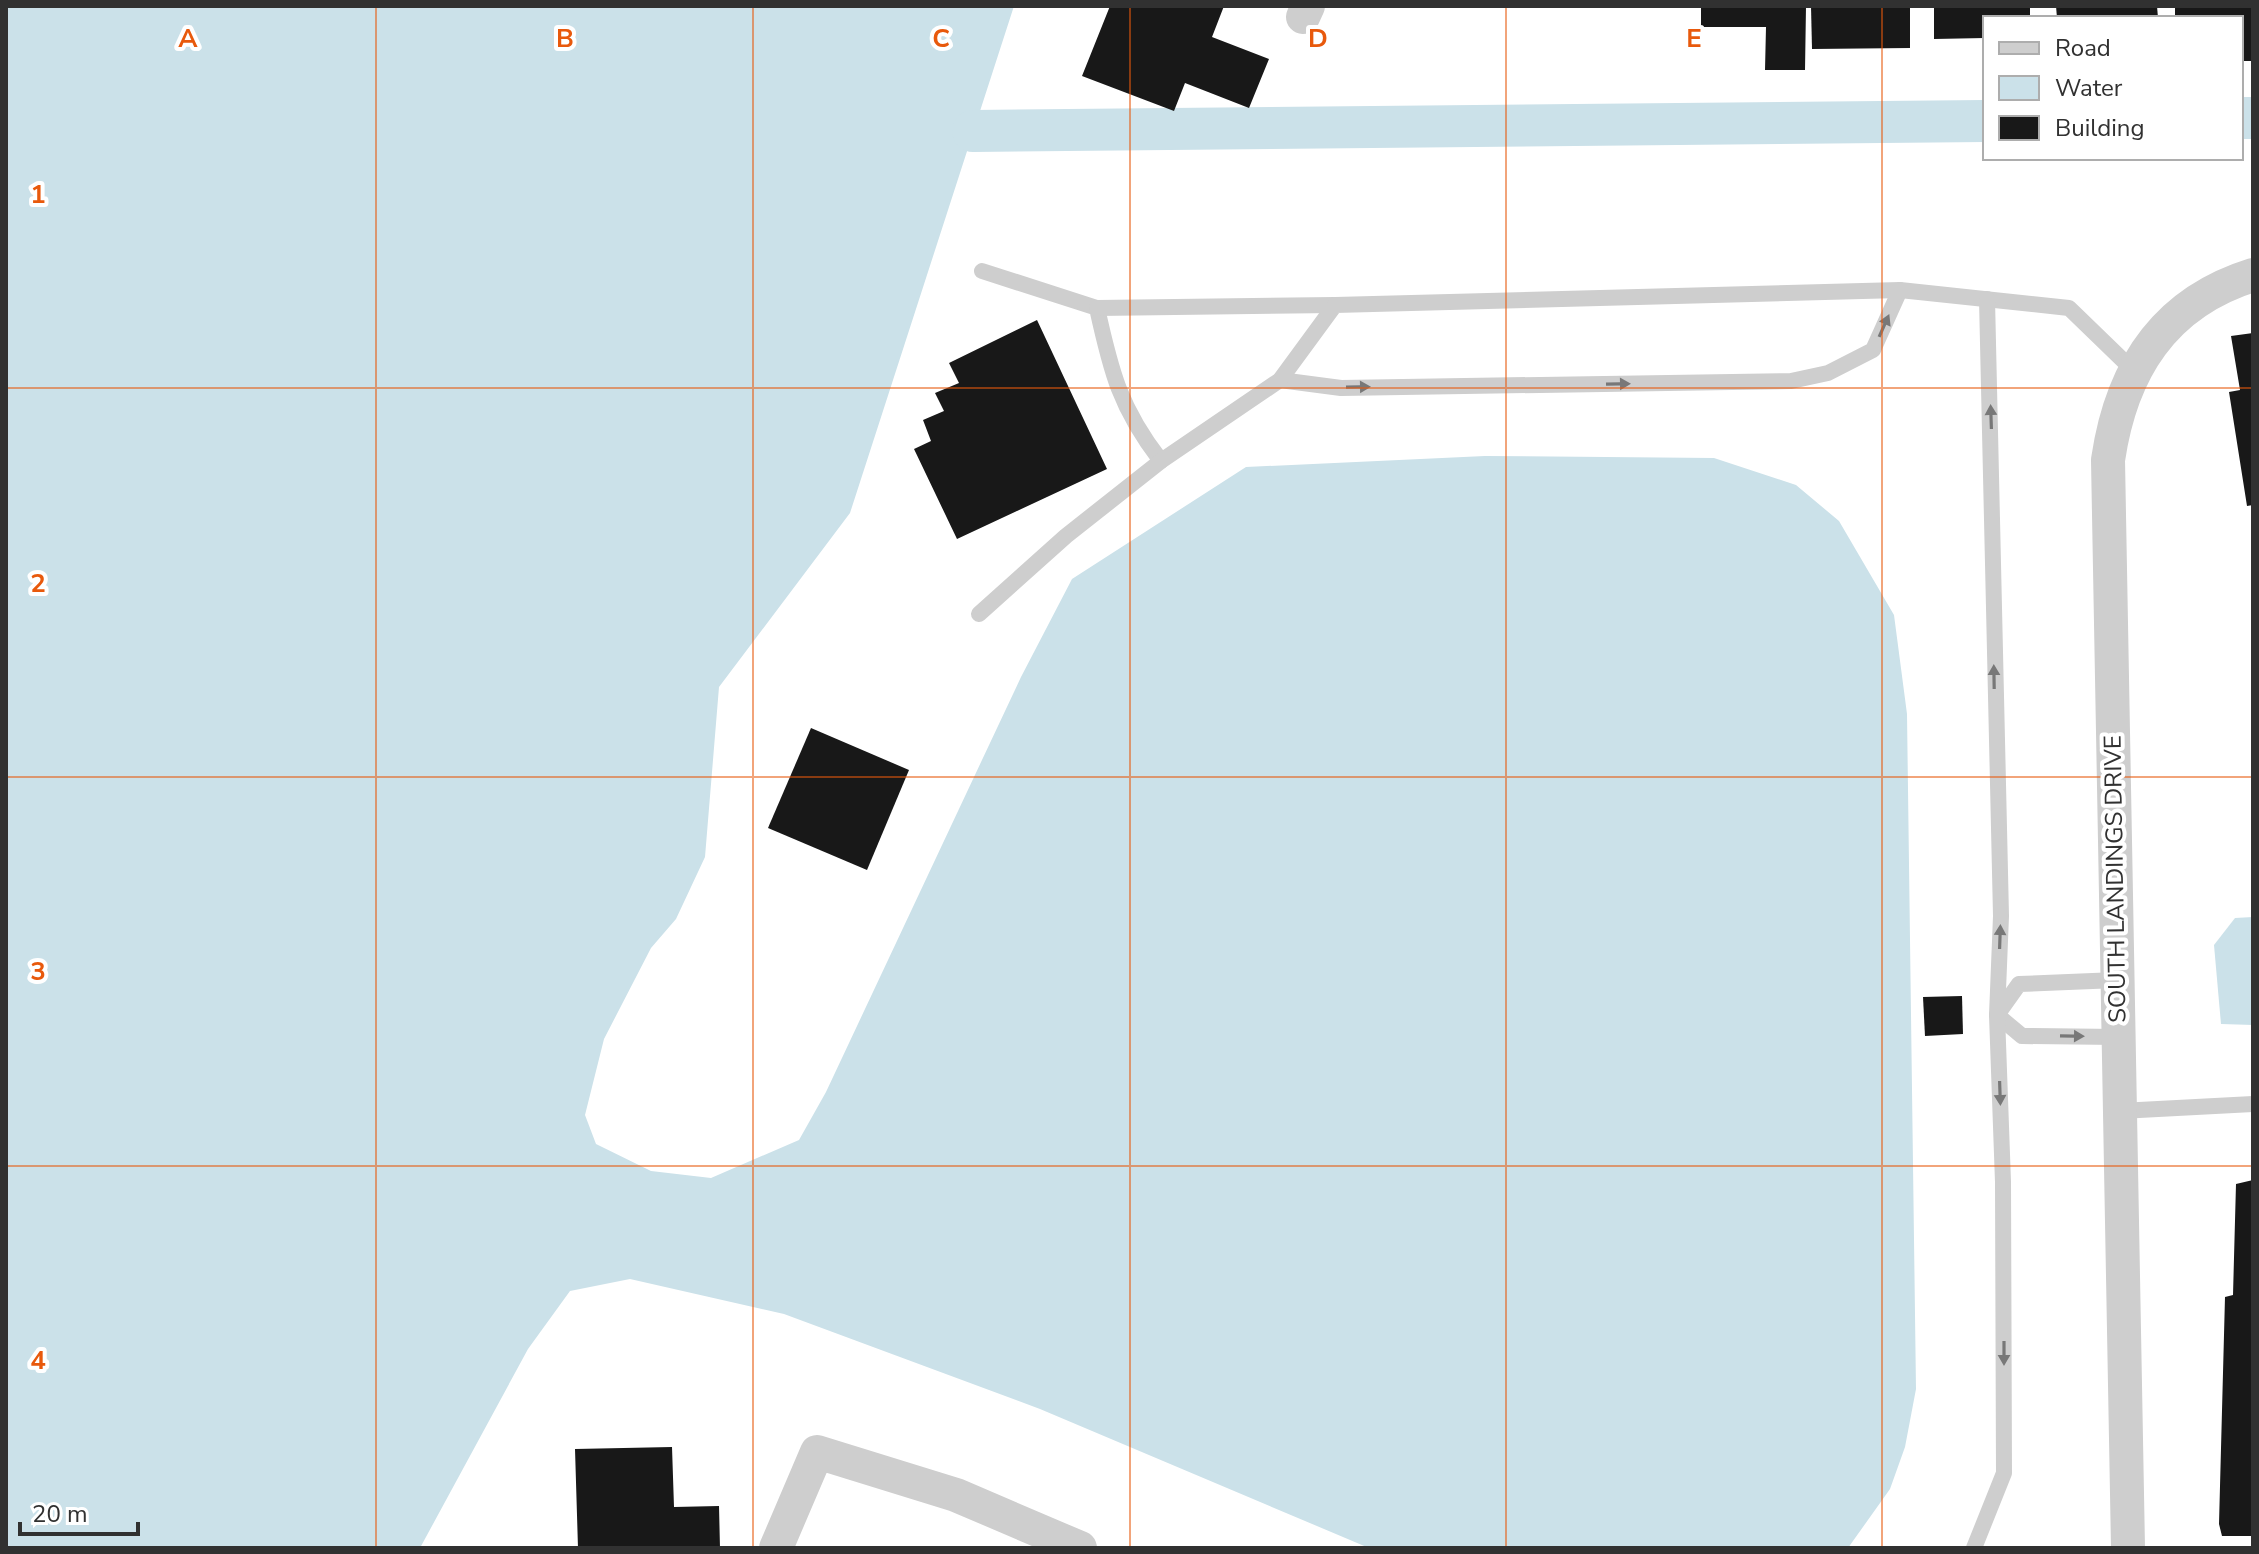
<svg xmlns="http://www.w3.org/2000/svg" width="2259" height="1554" font-family="'Nunito Sans',sans-serif">
  <style>
    .water { fill: #cbe1e9 }
    .lines { fill: none; stroke-linecap: round; stroke-linejoin: round }
    .canal { stroke: #cbe1e9; stroke-width: 42 }
    .building { fill: #181818 }
    .service { stroke: #cecece; stroke-width: 16 }
    .minor { stroke: #cecece; stroke-width: 34 }
    .oneway { fill: #787878 }
    .grid { fill: none; stroke: #e8590c; stroke-width: 2; stroke-opacity: 0.55 }
    .labels { text-anchor: middle; dominant-baseline: central; stroke-width: 8; stroke-linejoin: round; paint-order: stroke }
    .street-label { font-size: 24px; fill: #313131; stroke: #fff }
    .grid-label { font-size: 26px; text-anchor: middle; font-weight: bold; fill: #e8590c; stroke: #fff; stroke-width: 8; stroke-linejoin: round; paint-order: stroke }
  </style>
  <rect width="100%" height="100%" fill="#fff"/>
  <g class="water">
    <polygon points="6,6 1014,6 850,513 719,687 705,857 676,919 651,948 604,1039 585,1115 596,1144 651,1171 711,1178 799,1140 826,1092 1021,677 1072,579 1246,467 1485,456 1714,458 1796,485 1839,521 1894,615 1907,714 1916,1389 1905,1447 1890,1489 1848,1548 1369,1548 1040,1409 784,1314 630,1279 570,1291 528,1349 420,1548 6,1548"/>
    <polygon points="2253,917 2253,1025 2221,1024 2214,945 2235,918"/>
  </g>
  <g class="lines">
    <g class="canal">
      <polyline points="2241,118 2253,118"/>
      <polyline points="973,131 1985,121"/>
    </g>
  </g>
  <g class="building">
    <polygon points="1110,6 1224,6 1212,37 1269,59 1249,108 1185,83 1174,111 1082,76"/>
    <polygon points="1701,6 1806,6 1805,70 1765,70 1766,27 1701,27"/>
    <polygon points="1811,6 1910,6 1910,48 1812,49"/>
    <polygon points="1934,6 2030,6 2030,18 1985,18 1985,38 1934,39"/>
    <polygon points="2056,6 2157,6 2158,18 2057,18"/>
    <polygon points="2175,6 2253,6 2253,61 2241,61 2241,18 2175,18"/>
    <polygon points="1037,320 1107,469 957,539 914,449 931,441 923,420 944,411 935,393 959,383 949,363"/>
    <polygon points="2253,333 2253,505 2247,506 2229,392 2240,390 2231,336"/>
    <polygon points="811,728 909,770 867,870 768,828"/>
    <polygon points="1962,996 1963,1034 1925,1036 1923,997"/>
    <polygon points="2253,1180 2253,1536 2222,1536 2219,1524 2225,1297 2233,1295 2236,1184"/>
    <polygon points="672,1447 674,1507 719,1506 720,1548 578,1548 575,1449"/>
  </g>
  <g class="lines">
    <g class="service">
      <path d="M982,271L1097,308C1111,372 1120,408 1161,461"/>
      <polyline points="1097,308 1335,305"/>
      <polyline points="1280,380 1341,388 1791,381 1828,373 1873,350 1900,290"/>
      <polyline points="979,614 1066,536 1161,461 1280,380 1335,305 1900,290 2069,308 2133,370"/>
      <polyline points="2117,980 2019,984 1997,1015 2022,1036 2118,1037"/>
      <polyline points="2120,1111 2253,1104"/>
      <polyline points="1974,1548 2004,1473 2003,1182 1997,1015 2001,916 1987,299"/>
    </g>
    <g class="minor">
      <polyline points="1303,17 1308,6"/>
      <polyline points="776,1548 817,1452 956,1495 1080,1548"/>
      <path d="M2128,1548L2108,460C2121,371 2163,303 2253,275"/>
    </g>
  </g>
  <defs><path id="oneway-solid" d="M-6-.8H1V-3.2L6.5 0L1 3.2V.8H-6Z" transform="scale(2)"/></defs>
  <g class="oneway">
    <use href="#oneway-solid" transform="translate(1884 326) rotate(-66)"/>
    <use href="#oneway-solid" transform="translate(1618 384) rotate(-1)"/>
    <use href="#oneway-solid" transform="translate(1358 387) rotate(-1)"/>
    <use href="#oneway-solid" transform="translate(1991 417) rotate(-92)"/>
    <use href="#oneway-solid" transform="translate(1994 677) rotate(-91)"/>
    <use href="#oneway-solid" transform="translate(2000 937) rotate(-88)"/>
    <use href="#oneway-solid" transform="translate(2072 1036) rotate(1)"/>
    <use href="#oneway-solid" transform="translate(2000 1093) rotate(88)"/>
    <use href="#oneway-solid" transform="translate(2004 1353) rotate(90)"/>
  </g>
  <path class="grid" d="M376,6V1548M753,6V1548M1130,6V1548M1506,6V1548M1882,6V1548M6,388H2253M6,777H2253M6,1166H2253"/>
  <g class="labels">
    <g class="street-label">
      <text transform="translate(2115 879) rotate(-91)">SOUTH LANDINGS DRIVE</text>
    </g>
  </g>
  <g class="grid-label">
    <text x="188" y="47">A</text>
    <text x="565" y="47">B</text>
    <text x="941" y="47">C</text>
    <text x="1318" y="47">D</text>
    <text x="1694" y="47">E</text>
    <text x="38" y="203">1</text>
    <text x="38" y="592">2</text>
    <text x="38" y="980">3</text>
    <text x="38" y="1369">4</text>
  </g>
  <rect width="2259" height="1554" fill="none" stroke="#313131" stroke-width="16"/>
  <rect x="1983" y="16" width="260" height="144" fill="#ffffff" stroke="#adadad" stroke-width="2"/>
  <rect x="1999" y="42" width="40" height="12" fill="#cecece" stroke="#adadad" stroke-width="2"/>
  <text x="2055" y="56" font-size="24" fill="#313131">Road</text>
  <rect x="1999" y="76" width="40" height="24" fill="#cbe1e9" stroke="#adadad" stroke-width="2"/>
  <text x="2055" y="96" font-size="24" fill="#313131">Water</text>
  <rect x="1999" y="116" width="40" height="24" fill="#181818" stroke="#adadad" stroke-width="2"/>
  <text x="2055" y="136" font-size="24" fill="#313131">Building</text>
  <path d="M20 1522v12h118v-12" fill="none" stroke="#313131" stroke-width="4"/>
  <text x="32" y="1522" font-size="24" fill="#313131" stroke="#ffffff" stroke-width="6" paint-order="stroke">20 m</text>
</svg>
